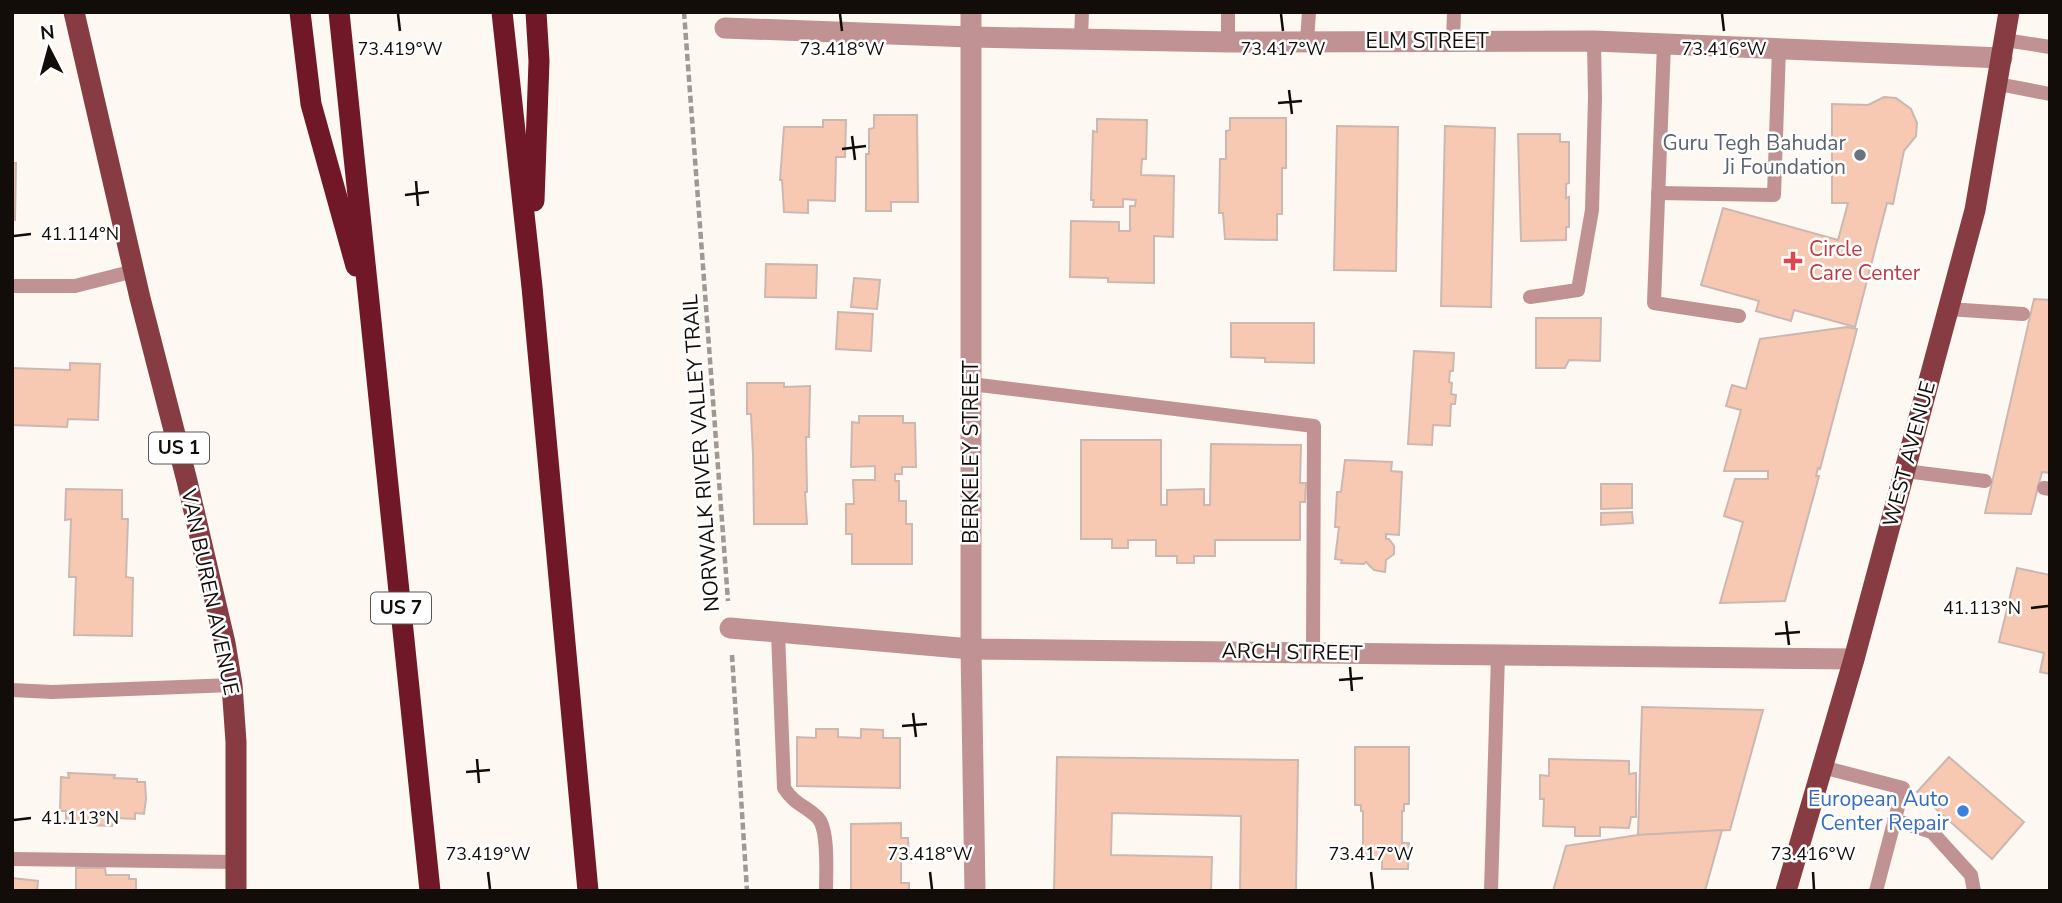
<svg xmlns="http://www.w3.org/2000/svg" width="2062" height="903" font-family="'Nunito Sans',sans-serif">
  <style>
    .building { fill: #f7c8b2; stroke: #ccb8b0; stroke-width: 2 }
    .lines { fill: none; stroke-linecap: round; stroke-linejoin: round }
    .path { stroke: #9e9993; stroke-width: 4.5; stroke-dasharray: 7 3.5; stroke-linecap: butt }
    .lane { stroke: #c09294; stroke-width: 14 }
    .street { stroke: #c09294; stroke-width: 21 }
    .primary { stroke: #873c43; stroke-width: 21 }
    .highway { stroke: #701827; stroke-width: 21 }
    .ticks { fill: none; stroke: #120d09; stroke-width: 2.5 }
    .worship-dot { fill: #6b7280; stroke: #fff; stroke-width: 2.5 }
    .health-dot { fill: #e0444e; stroke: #fff; stroke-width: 2.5 }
    .shop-dot { fill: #3f7fe0; stroke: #fff; stroke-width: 2.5 }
    .labels { text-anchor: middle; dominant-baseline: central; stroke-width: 5; stroke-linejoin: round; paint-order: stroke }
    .shield { fill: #fff; stroke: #595653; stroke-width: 2 }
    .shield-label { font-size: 19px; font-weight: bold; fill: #120d09 }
    .street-label { font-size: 21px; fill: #120d09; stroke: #fff }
    .worship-label { font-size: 21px; fill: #5b616d; stroke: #fff; text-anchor: end }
    .health-label { font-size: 21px; fill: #be3a42; stroke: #fff; text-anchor: start }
    .shop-label { font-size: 21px; fill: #366cbe; stroke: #fff; text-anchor: end }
    .ticks-label { font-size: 18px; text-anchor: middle; fill: #120d09; stroke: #fff; stroke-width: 5; stroke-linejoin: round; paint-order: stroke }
  </style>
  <rect width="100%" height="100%" fill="#fef8f2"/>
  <g class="building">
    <polygon points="1884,97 1896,98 1911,109 1917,123 1916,136 1904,151 1893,204 1887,203 1855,327 1794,310 1791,321 1756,311 1759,301 1701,285 1723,208 1838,240 1848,203 1832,203 1832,104 1868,105"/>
    <polygon points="874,115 917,115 918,202 891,202 891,211 866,211 866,154 869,154 869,129 874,128"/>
    <polygon points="1230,118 1286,118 1286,168 1282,168 1282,214 1277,214 1277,240 1225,239 1223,213 1219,213 1220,159 1226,159 1226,131 1230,130"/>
    <polygon points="1097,119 1147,120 1146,159 1142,159 1141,175 1174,176 1173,237 1154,236 1154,283 1108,282 1108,278 1070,277 1071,221 1119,222 1119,231 1130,231 1130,206 1135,206 1136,200 1123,199 1123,207 1093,207 1094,200 1091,200 1093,131 1097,132"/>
    <polygon points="823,120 846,120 845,157 836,157 835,201 808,200 808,213 784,212 782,180 780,180 784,127 823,127"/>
    <polygon points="1337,126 1398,127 1396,271 1334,270"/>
    <polygon points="1445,126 1495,128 1491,307 1441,306"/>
    <polygon points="1518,134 1560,134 1560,142 1569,142 1569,183 1566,184 1566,198 1569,197 1569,227 1566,227 1566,240 1521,241"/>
    <polygon points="12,163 16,163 15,220 12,220"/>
    <polygon points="766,264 817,265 816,298 765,297"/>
    <polygon points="854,278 880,280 877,309 851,307"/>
    <polygon points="2034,299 2050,300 2050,473 2042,472 2031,514 1985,513"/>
    <polygon points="838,312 873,314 871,351 836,349"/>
    <polygon points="1536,318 1601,318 1600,361 1569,360 1565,368 1536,368"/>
    <polygon points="1231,323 1314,323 1314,363 1265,362 1265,358 1231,357"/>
    <polygon points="1847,327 1857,329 1820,469 1818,468 1816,476 1819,476 1785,601 1720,603 1743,522 1724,516 1735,479 1768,479 1768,471 1724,471 1741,410 1726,406 1732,385 1746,389 1760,339"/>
    <polygon points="1414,351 1454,353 1453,371 1450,371 1449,382 1452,383 1451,394 1456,395 1455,404 1451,404 1450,426 1433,425 1432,445 1408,444"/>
    <polygon points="70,363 100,364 98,420 68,419 67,427 12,425 12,368 70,370"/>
    <polygon points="747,383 784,383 784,387 810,386 809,437 806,437 807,492 805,492 807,524 754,524 753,455 751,414 747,414"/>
    <polygon points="859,416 903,416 903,423 915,423 916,467 902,467 902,474 895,474 895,481 899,481 899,501 906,501 906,524 912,524 912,564 852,564 852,534 846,534 846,504 854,504 853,480 875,480 875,466 851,467 852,422 859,423"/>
    <polygon points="1081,440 1161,440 1161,505 1167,505 1167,490 1204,489 1204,505 1210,505 1211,444 1301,445 1300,483 1306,483 1305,502 1300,502 1300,540 1215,540 1215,556 1194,556 1194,563 1177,563 1177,556 1156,556 1156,540 1128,540 1128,548 1112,548 1112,539 1081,539"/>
    <polygon points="1345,460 1392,462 1391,471 1402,472 1399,535 1386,534 1386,539 1389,539 1394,546 1394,554 1386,560 1385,572 1374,570 1366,562 1364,564 1341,563 1342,560 1335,559 1339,527 1335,527 1337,492 1341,492"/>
    <polygon points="1601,484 1632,484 1632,508 1601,509"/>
    <polygon points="66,489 122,490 122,519 128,519 126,577 133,578 132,636 74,635 76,577 69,577 71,519 65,520"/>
    <polygon points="1632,512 1633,523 1601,525 1601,513"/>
    <polygon points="2017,568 2050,575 2050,674 2040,672 2044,653 1999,642"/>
    <polygon points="1642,707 1763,710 1730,830 1638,835"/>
    <polygon points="816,729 838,729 838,737 861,738 861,729 883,730 883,738 900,738 900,788 797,786 797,737 816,738"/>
    <polygon points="1355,747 1409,747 1409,804 1404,804 1404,811 1402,811 1402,843 1409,843 1408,869 1382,869 1382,861 1363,861 1363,811 1361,811 1361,805 1355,805"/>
    <polygon points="1057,757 1298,760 1296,891 1240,891 1241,816 1112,813 1111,855 1212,857 1211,891 1054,891"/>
    <polygon points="1949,757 2024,822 1992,859 1917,792"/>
    <polygon points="1549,759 1629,761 1629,774 1636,773 1636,817 1631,817 1629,828 1600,827 1600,836 1575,836 1575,827 1543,826 1544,799 1540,799 1540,775 1549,776"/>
    <polygon points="68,773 115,775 114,778 137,779 137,782 145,782 146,799 144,814 135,813 135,819 117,818 117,823 113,823 112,826 66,824 66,811 60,811 61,777 69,778"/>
    <polygon points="901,823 901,838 908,838 909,858 901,858 901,883 909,883 909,891 851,891 851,824"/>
    <polygon points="1722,830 1705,891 1553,891 1566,846 1638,835"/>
    <polygon points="76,868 105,868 106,875 129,875 129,879 136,879 136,891 76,891"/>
    <polygon points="12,878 38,881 37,891 12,891"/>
  </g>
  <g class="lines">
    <g class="path">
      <polyline points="684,12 728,601"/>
      <polyline points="732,655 747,891"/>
    </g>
    <g class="lane">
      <polyline points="1228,12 1228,42"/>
      <polyline points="1081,39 1082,12"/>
      <polyline points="2005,40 2050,47"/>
      <polyline points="1307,41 1309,12"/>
      <polyline points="1453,41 1454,12"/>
      <polyline points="1664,44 1654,303 1739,316"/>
      <polyline points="1998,84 2050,94"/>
      <polyline points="1658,193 1774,195 1779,49"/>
      <polyline points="12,286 75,286 134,271"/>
      <polyline points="1530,297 1578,290 1592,210 1595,98 1594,41"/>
      <polyline points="1948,309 2023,314"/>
      <polyline points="971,384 1314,426 1313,653"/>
      <polyline points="1905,471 1985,481"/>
      <polyline points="2044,488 2050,489"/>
      <path d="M778,633L784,788C795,805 805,805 818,818C829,830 826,873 826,891"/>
      <polyline points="12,690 52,692 232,685"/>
      <polyline points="1822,767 1903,788 1876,891"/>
      <polyline points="1894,820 1932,832 1971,875 1974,891"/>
      <polyline points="12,859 236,862"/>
      <polyline points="1491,891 1498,655"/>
    </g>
    <g class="street">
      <polyline points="971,12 971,649 975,891"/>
      <polyline points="725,28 971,37 1228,42 1594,41 2002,58"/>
      <polyline points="730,628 971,649 1854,659"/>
    </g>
    <g class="primary">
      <polyline points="74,12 140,298 187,481 225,643 232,685 236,742 236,891"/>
      <polyline points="1786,891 1854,659 1975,210 2009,12"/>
    </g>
    <g class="highway">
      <polyline points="300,12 311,104 356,266"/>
      <polyline points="339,12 430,891"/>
      <polyline points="502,12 532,287 588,891"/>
      <polyline points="534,201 539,61 536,12"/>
    </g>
  </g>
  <path class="ticks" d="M398,14L400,31M840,14L842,31M1281,14L1283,31M1722,14L1724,31M1289,90L1292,114M1278,103L1302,101M852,136L855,160M842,149L866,146M416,181L418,206M405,195L429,192M14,236L31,234M2031,608L2048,606M1786,621L1789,645M1775,634L1800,632M1350,667L1352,691M1339,680L1363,678M913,713L916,737M902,726L927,724M477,759L479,783M466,772L490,770M14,820L31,818M488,872L490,889M930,872L932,889M1371,872L1373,889M1813,872L1814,889"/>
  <circle class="worship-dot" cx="1860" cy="155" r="7"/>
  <path class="health-dot" d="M1789.5 250.5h7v7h7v7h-7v7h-7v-7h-7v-7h7z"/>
  <circle class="shop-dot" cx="1963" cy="811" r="7"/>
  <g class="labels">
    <g class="shield">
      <rect x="149" y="432.5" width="60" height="31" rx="5"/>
      <rect x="371" y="592.5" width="60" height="31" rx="5"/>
    </g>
    <g class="shield-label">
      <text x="179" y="448">US 1</text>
      <text x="401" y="608">US 7</text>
    </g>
    <g class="street-label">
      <text x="1427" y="41">ELM STREET</text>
      <text transform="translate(971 452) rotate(-90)">BERKELEY STREET</text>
      <text transform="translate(701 453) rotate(-94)">NORWALK RIVER VALLEY TRAIL</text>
      <text transform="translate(1909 454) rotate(-75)">WEST AVENUE</text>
      <text transform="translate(210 592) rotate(78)">VAN BUREN AVENUE</text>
      <text transform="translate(1292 652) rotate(1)">ARCH STREET</text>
    </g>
    <g class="worship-label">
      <text x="1846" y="143">Guru Tegh Bahudar<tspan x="1846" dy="24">Ji Foundation</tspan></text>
    </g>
    <g class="health-label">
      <text x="1809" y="249">Circle<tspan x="1809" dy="24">Care Center</tspan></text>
    </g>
    <g class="shop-label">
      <text x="1949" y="799">European Auto<tspan x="1949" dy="24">Center Repair</tspan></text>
    </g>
  </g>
  <g class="ticks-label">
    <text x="400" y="55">73.419°W</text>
    <text x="842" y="55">73.418°W</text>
    <text x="1283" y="55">73.417°W</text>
    <text x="1724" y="55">73.416°W</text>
    <text x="80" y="240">41.114°N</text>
    <text x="1982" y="614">41.113°N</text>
    <text x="80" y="824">41.113°N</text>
    <text x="488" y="860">73.419°W</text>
    <text x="930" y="860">73.418°W</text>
    <text x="1371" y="860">73.417°W</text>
    <text x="1813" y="860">73.416°W</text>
  </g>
  <rect width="2062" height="903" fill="none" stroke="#120d09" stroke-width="28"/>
  <g transform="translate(49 49) rotate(354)" stroke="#ffffff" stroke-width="5" paint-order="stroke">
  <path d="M0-5L12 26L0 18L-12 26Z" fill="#120d09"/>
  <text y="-10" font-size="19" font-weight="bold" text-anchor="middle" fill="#120d09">N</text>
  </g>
</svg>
